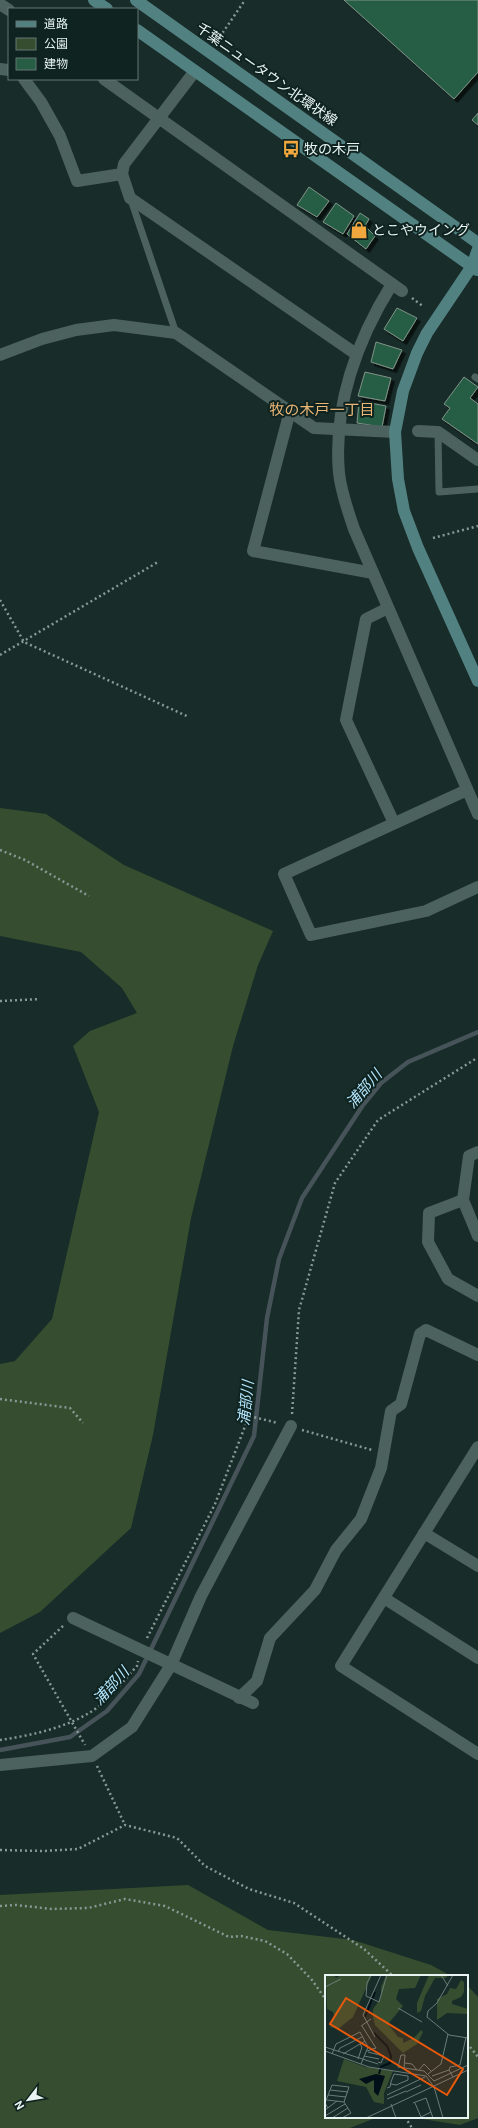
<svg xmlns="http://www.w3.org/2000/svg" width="478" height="2128" font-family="Roboto,'Noto Sans JP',sans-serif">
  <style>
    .green { fill: #364e2f }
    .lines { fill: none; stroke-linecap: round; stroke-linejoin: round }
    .stream { stroke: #465459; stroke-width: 4.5 }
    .building { fill: #275d44; stroke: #809388; filter: url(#shadow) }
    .path { stroke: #889895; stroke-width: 2.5; stroke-dasharray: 2 3; stroke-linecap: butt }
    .lane { stroke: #4c625e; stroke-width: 7 }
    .street { stroke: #4c625e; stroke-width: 12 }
    .secondary { stroke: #528182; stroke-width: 12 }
    .labels { text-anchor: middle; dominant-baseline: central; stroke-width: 4; stroke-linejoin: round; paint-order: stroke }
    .street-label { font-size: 14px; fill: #e7f4f1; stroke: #0f2320 }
    .poi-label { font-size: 14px; fill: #e7f4f1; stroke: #0f2320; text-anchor: start }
    .neighbourhood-label { font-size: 15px; fill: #eab777; stroke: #0f2320 }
    .water-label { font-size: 15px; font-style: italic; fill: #b5e8ff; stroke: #0f2320 }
    .inset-river { fill: none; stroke: #011018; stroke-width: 2 }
    .inset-road { fill: none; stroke: #6b7c79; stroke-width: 1 }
    .view { fill: #e8590c; fill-opacity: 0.15; stroke: #e8590c; stroke-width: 2 }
    .inset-edge { fill: none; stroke: #e7f4f1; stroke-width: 2 }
  </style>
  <defs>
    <filter id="shadow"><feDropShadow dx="3.5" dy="3.5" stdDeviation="0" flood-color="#0009"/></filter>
  </defs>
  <rect width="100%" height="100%" fill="#182c29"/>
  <g class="green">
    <polygon points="0,808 46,814 124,865 273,931 258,965 233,1046 191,1218 153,1435 131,1528 40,1612 0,1633 0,1364 15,1361 52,1319 99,1112 73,1046 90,1031 137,1013 122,988 81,952 0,936"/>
    <polygon points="188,1885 268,1930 353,1940 431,1965 451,1976 326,1976 326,2117 378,2117 350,2128 0,2128 0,1895"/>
    <polygon points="467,1985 478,1997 478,2118 460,2125 410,2117 467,2117"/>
  </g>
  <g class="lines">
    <polyline class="stream" points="0,1750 70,1737 107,1711 139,1674 254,1436 267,1318 279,1259 302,1198 363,1105 381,1083 408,1062 478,1032"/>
  </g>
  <g class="building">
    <polygon points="344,0 478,0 478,72 454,99"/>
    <polygon points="478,113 478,125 472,120"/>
    <polygon points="309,187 329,201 317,217 297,205"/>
    <polygon points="336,203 354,216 343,234 323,222"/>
    <polygon points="360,213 369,219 365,226 375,236 366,249 347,234"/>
    <polygon points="397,308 417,318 403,341 384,329"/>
    <polygon points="376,342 402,350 393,369 371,362"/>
    <polygon points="365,372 391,378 385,401 358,396"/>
    <polygon points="464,377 478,387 470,398 478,404 478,444 442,419 450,408 444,404"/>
    <polygon points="359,401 386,406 382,427 357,423"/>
  </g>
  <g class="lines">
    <g class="path">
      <polyline points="217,41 245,0"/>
      <polyline points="412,298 424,307"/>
      <polyline points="433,538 478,526"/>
      <polyline points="0,600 24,642 189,717"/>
      <polyline points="0,655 158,562"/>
      <polyline points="0,850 25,860 89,896"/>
      <polyline points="0,1001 40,999"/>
      <polyline points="0,1399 70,1408 83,1423"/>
      <polyline points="292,1414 299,1310 335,1183 378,1120 477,1058"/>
      <polyline points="302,1430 372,1450"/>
      <polyline points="63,1626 33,1654 85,1745"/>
      <polyline points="147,1638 215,1504 249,1416 278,1423"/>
      <path d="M0,1740C34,1735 76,1726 103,1703C115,1692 126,1678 137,1666L138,1661"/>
      <polyline points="97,1766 125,1825"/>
      <polyline points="0,1850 43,1851 78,1849 125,1825 177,1838 205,1866 249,1889 294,1903 364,1949 393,1976"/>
      <polyline points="0,1906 16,1905 52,1909 88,1908 125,1899 165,1906 229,1937 241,1936 265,1941 287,1954 312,1980 326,2000"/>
      <polyline points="467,2043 478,2057"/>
      <polyline points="405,2117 412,2128"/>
    </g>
    <g class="lane">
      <polyline points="131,200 176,333"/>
      <polyline points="475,377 478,379"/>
      <polyline points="438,432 439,492 478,489"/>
    </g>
    <g class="street">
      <polyline points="0,4 9,10"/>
      <polyline points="0,69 9,70"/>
      <polyline points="24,79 41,102 60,136 77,181 122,174 124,164 195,71"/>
      <polyline points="104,79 402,291"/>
      <polyline points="122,174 130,198 356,354"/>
      <path d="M392,284C357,340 333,406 339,473C341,492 348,511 354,529L478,814"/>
      <polyline points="0,355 42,339 76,330 114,325 176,333 314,428 395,432"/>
      <polyline points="290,411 253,551 373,573"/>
      <polyline points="418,431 438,432 478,460"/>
      <polyline points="388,608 366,619 346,720 394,823"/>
      <polyline points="467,790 284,874 311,935 426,911 478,887"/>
      <polyline points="478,1152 469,1156 463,1200 478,1236"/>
      <polyline points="463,1200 429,1213 428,1242 448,1279 478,1296"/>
      <polyline points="478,1447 341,1666 478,1754"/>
      <polyline points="424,1533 478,1566"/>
      <polyline points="384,1598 478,1658"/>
      <polyline points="73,1618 253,1703"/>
      <polyline points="239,1698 257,1681 270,1638 315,1590 336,1550 361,1519 381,1468 391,1411 401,1404 420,1334 426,1330 478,1355"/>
      <polyline points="0,1765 92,1756 132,1727 171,1665 201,1596 291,1426"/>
    </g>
    <g class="secondary">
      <polyline points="94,0 107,9"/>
      <polyline points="136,0 478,243"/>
      <polyline points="137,30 477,270"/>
      <polyline points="478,249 472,266 427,333 417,353 403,391 395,432 398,479 404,511 418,548 478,681"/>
    </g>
  </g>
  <defs>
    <g id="bus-bare" transform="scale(1.38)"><path d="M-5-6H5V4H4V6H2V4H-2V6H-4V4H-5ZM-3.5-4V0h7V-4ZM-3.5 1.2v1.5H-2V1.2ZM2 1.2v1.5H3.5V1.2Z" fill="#efa73e" stroke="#0f2320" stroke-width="2.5" paint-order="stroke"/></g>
    <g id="shop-bare" transform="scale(1.38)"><path d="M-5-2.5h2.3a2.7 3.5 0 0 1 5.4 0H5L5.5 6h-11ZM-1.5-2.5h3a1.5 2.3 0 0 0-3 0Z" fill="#efa73e" stroke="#0f2320" stroke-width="2.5" paint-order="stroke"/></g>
  </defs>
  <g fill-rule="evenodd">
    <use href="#bus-bare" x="291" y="149"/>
    <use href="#shop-bare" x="359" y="230"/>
  </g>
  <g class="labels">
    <g class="street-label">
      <text transform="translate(267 74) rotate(35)">千葉ニュータウン北環状線</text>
    </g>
    <g class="poi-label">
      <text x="304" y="149">牧の木戸</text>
      <text x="372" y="230">とこやウイング</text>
    </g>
    <g class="neighbourhood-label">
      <text x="322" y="410">牧の木戸一丁目</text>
    </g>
    <g class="water-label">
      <text transform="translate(364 1089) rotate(-49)">浦部川</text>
      <text transform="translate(246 1403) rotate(-84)">浦部川</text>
      <text transform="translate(111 1686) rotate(-48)">浦部川</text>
    </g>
  </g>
  <g transform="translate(325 1975)">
    <rect width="143" height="143" fill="#182c29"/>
    <path d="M1,0H9L11,3L16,0H47L28,42L13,54L5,52L9,41L8,37L2,34ZM61,0H96L90,13L74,14L71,24L78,31L63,49L73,62L78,63V68L89,63L96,55L98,57L92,69L78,78L50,50L48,42V34L56,23V12ZM104,0H123L121,3H110L100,21L96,36L92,38V28ZM136,5L139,7V17L136,22L127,26V29L143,34V39L122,38L112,45V24L122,19L125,13L131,14ZM19,84L40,92L68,96L59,118V129L49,127L41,112L12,106Z" fill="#364e2f"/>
    <path d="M51,99L60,101L53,121L49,117V105L41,109L34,104Z" fill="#011018"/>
    <path class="inset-river" d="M40,42L50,17M49,58L62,71L66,81L65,88L56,92L54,99"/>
    <path class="inset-road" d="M46,0L42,8L41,21L54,27L62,0M116,0L123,11M128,0L112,28L103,36L102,42L124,60L143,63M0,12L16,4M73,33L97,47M36,51L46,44M37,51L51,73L42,76M50,62L38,40L56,0M0,72L53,89M0,76L44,92L101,101L109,112L118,143M13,77L15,73L37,62M43,77L59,81L56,88L53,87M7,79L11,69L35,57L43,72L36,89M18,79L40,66M39,81L54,84M33,84L37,72L35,69M80,88L87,89L92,95M79,93L80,80H76L73,92L99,96L109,106M94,95L99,89L106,96M103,99L116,89L123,59M107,101L124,95M128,102L124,95L125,92L135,90L141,62M109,106L143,90M62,113L65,112L66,107L69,99L83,101V105L71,110L66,109M5,115L23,117M81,117L96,110M3,120L21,122M62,120L100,102M62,124L81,116M2,125L19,127L26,138L17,143M88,128L101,123L108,143M90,128L96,142L106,137M66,129L71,143M3,133L0,128L7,110L24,112L19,127M0,135L12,126M0,141L20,129M7,143L23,133M41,143L143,95"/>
    <path class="view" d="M21,23L138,94L122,120L5,49Z"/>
    <rect width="143" height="143" class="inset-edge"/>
  </g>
  <rect x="8" y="8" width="130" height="72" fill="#0f2320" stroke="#657774"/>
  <rect x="16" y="21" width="20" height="6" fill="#528182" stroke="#657774"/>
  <text x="44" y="28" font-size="12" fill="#e7f4f1">道路</text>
  <rect x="16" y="38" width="20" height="12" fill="#364e2f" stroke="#657774"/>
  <text x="44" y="48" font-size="12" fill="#e7f4f1">公園</text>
  <rect x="16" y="58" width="20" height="12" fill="#275d44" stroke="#657774"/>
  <text x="44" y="68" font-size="12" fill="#e7f4f1">建物</text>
  <g transform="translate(28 2100) rotate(239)" stroke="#0f2320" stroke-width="3" paint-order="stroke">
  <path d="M0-3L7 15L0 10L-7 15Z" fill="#e7f4f1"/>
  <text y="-6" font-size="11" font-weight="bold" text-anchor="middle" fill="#e7f4f1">N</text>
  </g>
</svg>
